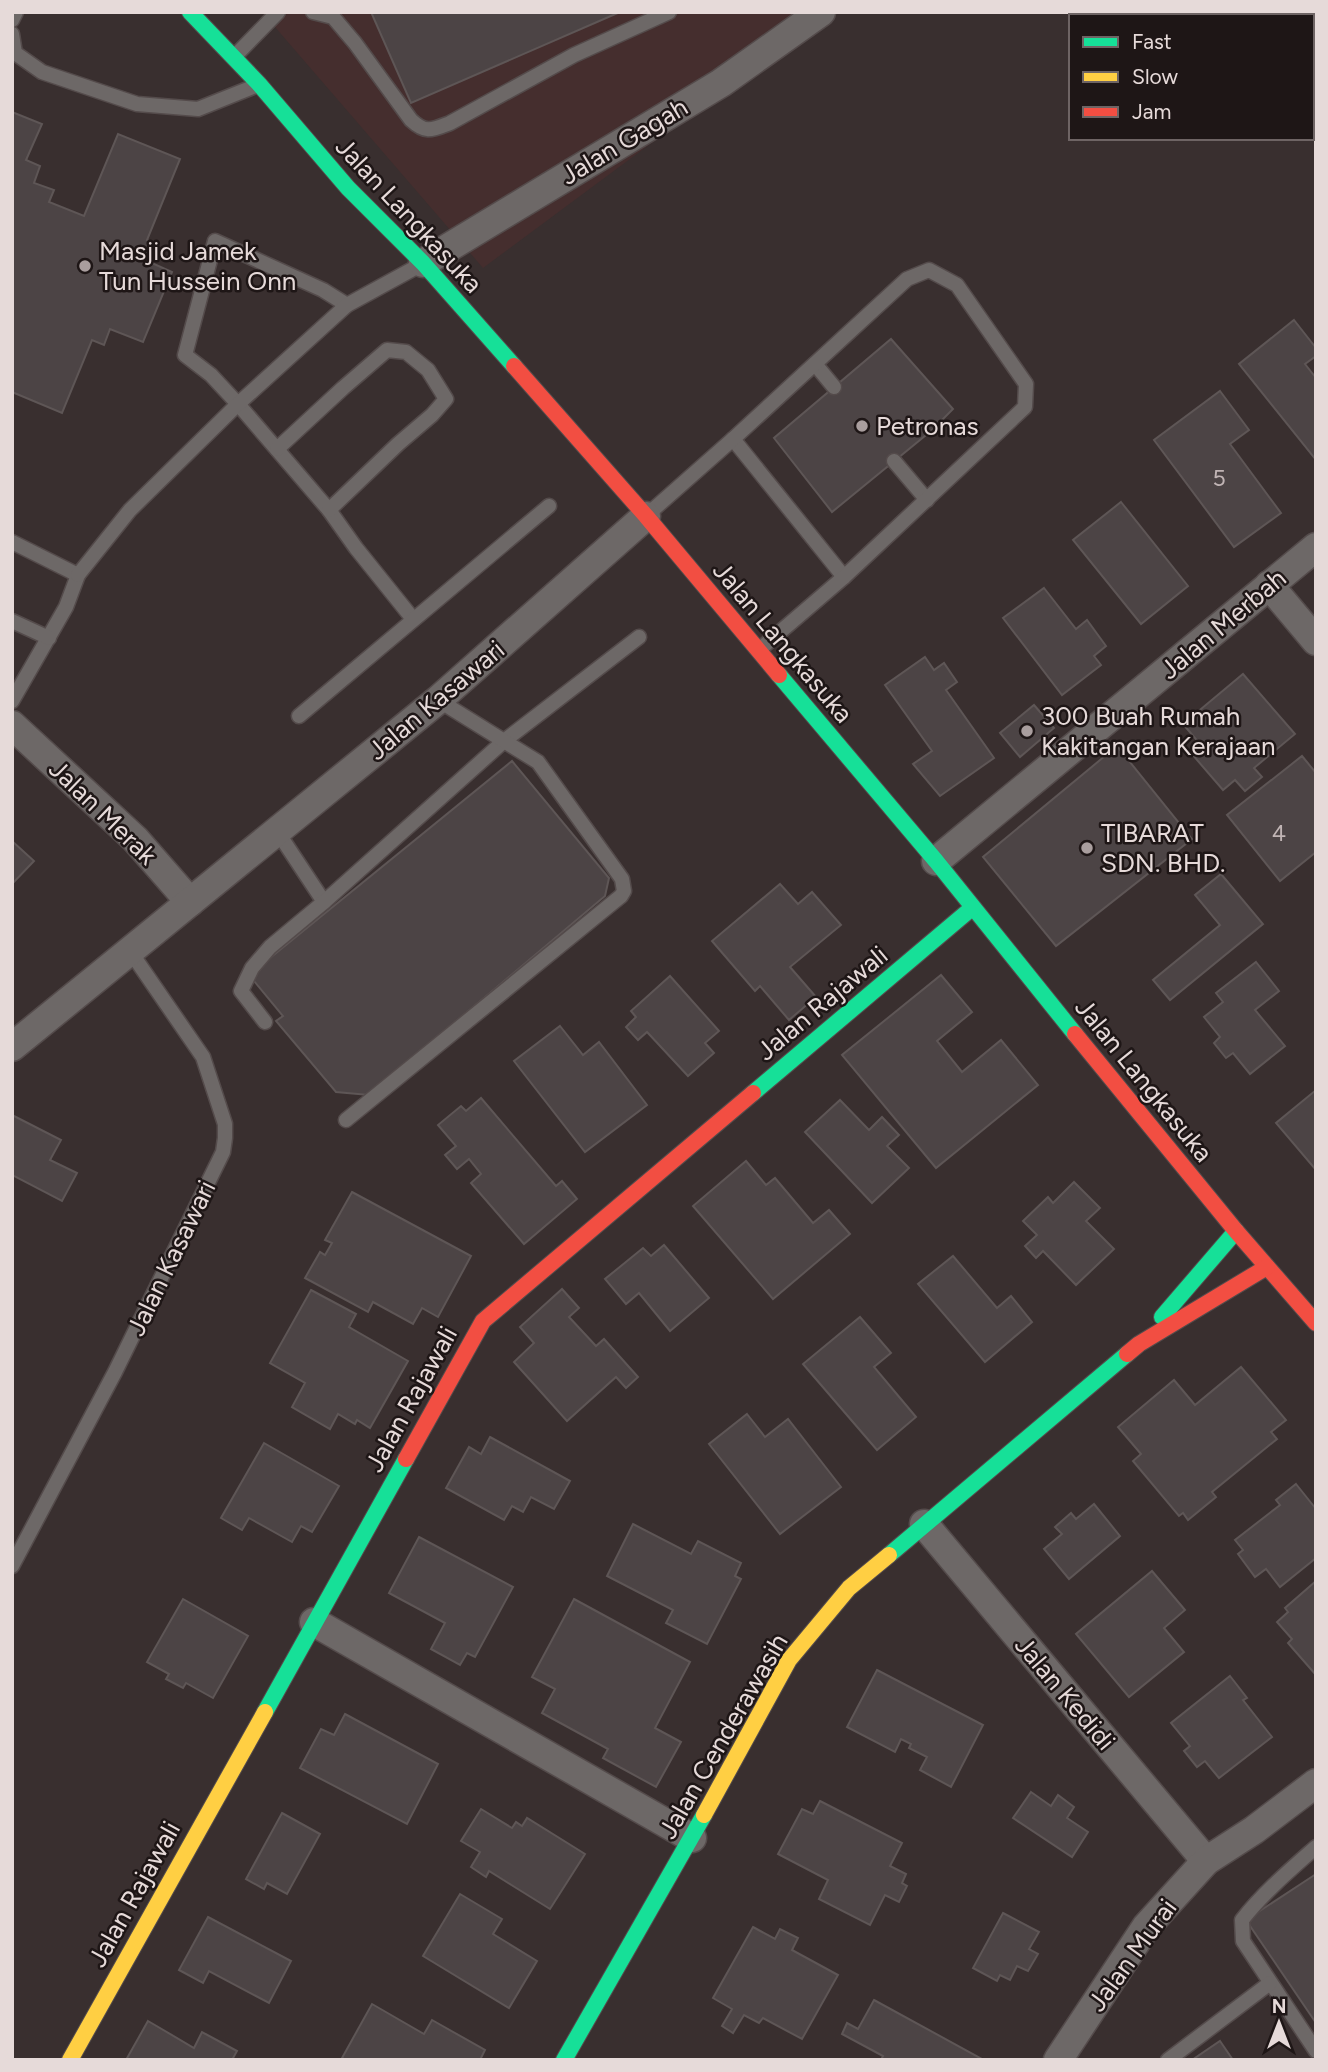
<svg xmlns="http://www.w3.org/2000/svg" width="1328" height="2072" font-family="Figtree,sans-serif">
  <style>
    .built { fill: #452e2e }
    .building { fill: #4c4445; stroke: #5e5656; stroke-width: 2 }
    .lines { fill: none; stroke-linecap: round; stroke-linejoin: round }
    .lane-casing { stroke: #544b4b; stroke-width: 17 }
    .street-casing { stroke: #544b4b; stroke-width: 31 }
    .fast-casing { stroke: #544b4b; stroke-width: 18 }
    .slow-casing { stroke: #544b4b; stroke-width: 18 }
    .jam-casing { stroke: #544b4b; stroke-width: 18 }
    .lane { stroke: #6d6867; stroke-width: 14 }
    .street { stroke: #6d6867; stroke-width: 28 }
    .fast { stroke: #16e098; stroke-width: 16 }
    .slow { stroke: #ffcf43; stroke-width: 16 }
    .jam { stroke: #f24e42; stroke-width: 16 }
    .poi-dot { fill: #a99e9e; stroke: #1e1616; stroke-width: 2.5 }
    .labels { text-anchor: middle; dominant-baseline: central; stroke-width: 5; stroke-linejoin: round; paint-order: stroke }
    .number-label { font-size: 23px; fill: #c0b4b4 }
    .street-label { font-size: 26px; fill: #e6dad9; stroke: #1e1616 }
    .poi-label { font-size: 26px; fill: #e6dad9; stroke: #1e1616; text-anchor: start }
  </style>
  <rect width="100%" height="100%" fill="#392f2f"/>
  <polygon class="built" points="262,12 828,12 483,268"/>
  <g class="building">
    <polygon points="371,12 620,12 411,103"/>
    <polygon points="12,112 42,124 26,160 40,166 34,183 54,190 49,202 84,216 118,134 180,159 147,240 153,243 145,260 172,272 143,342 110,329 104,345 92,340 62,413 12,392"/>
    <polygon points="1294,320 1316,348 1316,356 1305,364 1316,378 1316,460 1239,364"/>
    <polygon points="891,339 953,409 931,431 832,512 774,438"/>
    <polygon points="1220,391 1249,430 1230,444 1281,513 1234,547 1154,440"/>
    <polygon points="1121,502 1188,586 1141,624 1073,540"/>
    <polygon points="1044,588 1076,629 1087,620 1106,646 1094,656 1101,665 1062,695 1003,618"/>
    <polygon points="925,657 934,670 944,663 957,682 946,690 994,758 940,796 913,764 932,751 885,685"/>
    <polygon points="1243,674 1295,734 1254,768 1262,777 1245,791 1235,780 1223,790 1191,753 1201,745 1183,724"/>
    <polygon points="1034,705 1054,728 1020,757 1000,733"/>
    <polygon points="1117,746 1192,839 1056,946 983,857"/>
    <polygon points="1302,756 1316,773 1316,852 1280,881 1227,815"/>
    <polygon points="512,761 609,878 605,896 369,1095 336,1092 276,1021 283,1016 249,975"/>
    <polygon points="12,841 34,861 12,884"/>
    <polygon points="1221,874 1263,924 1170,1000 1153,980 1220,925 1195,895"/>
    <polygon points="780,884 798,904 812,892 841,925 790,967 816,997 789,1020 760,986 755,991 712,941"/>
    <polygon points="1256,962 1279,991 1255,1010 1285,1046 1250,1074 1233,1053 1226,1058 1214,1043 1220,1037 1204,1017 1223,1002 1216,993"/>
    <polygon points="941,975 972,1012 937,1041 962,1072 1001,1040 1038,1085 936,1168 842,1055"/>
    <polygon points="670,976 719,1031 705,1043 714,1053 688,1076 647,1032 638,1040 626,1027 636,1017 631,1011"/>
    <polygon points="560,1026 583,1055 599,1042 647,1105 585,1152 514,1061"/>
    <polygon points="1316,1090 1316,1170 1276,1123"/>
    <polygon points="481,1098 556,1186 562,1181 577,1199 524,1244 471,1183 481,1174 469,1159 457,1169 445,1155 456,1146 438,1125 461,1106 466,1111"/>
    <polygon points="840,1100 869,1130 882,1117 899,1135 887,1146 909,1168 872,1203 805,1132"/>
    <polygon points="12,1115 61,1140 50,1160 77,1173 62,1201 12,1175"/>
    <polygon points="746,1161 766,1185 775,1178 813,1223 829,1210 850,1234 773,1299 693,1206"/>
    <polygon points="1074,1182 1100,1208 1086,1221 1114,1249 1076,1285 1043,1251 1036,1258 1025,1246 1037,1235 1023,1221 1048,1197 1053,1203"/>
    <polygon points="352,1192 471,1256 438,1317 422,1308 413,1324 373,1302 368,1312 305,1278 320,1252 325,1255 332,1243 325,1240"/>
    <polygon points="664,1245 709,1298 670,1331 639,1293 626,1304 605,1279 643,1248 651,1256"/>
    <polygon points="953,1256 997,1308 1011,1296 1032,1322 985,1362 918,1284"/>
    <polygon points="562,1289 579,1308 569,1317 596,1346 604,1339 638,1377 626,1388 616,1377 567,1421 514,1362 534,1343 520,1327"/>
    <polygon points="311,1290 356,1314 349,1327 408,1361 370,1428 357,1420 355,1424 338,1414 330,1429 292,1407 305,1383 270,1363"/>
    <polygon points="860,1317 891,1353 874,1367 916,1417 877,1450 803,1364"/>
    <polygon points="1241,1367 1286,1420 1271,1432 1277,1439 1212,1492 1216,1497 1188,1520 1183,1513 1179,1516 1133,1461 1141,1454 1118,1427 1174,1380 1195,1405"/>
    <polygon points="747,1414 765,1437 788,1419 841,1487 780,1534 709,1444"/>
    <polygon points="490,1437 570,1481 554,1509 531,1497 523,1512 512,1506 504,1520 446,1488 469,1447 481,1454"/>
    <polygon points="264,1443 339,1486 312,1532 301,1526 292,1542 249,1518 242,1530 221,1518"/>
    <polygon points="1296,1484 1316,1509 1316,1558 1280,1587 1266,1569 1255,1577 1238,1554 1243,1550 1235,1540 1280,1505 1276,1500"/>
    <polygon points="1094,1504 1120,1536 1069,1579 1044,1549 1062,1534 1055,1527 1071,1513 1076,1519"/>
    <polygon points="633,1524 691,1554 698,1541 741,1563 735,1576 741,1579 707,1644 666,1623 673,1610 607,1576"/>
    <polygon points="419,1537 513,1587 475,1657 467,1653 460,1665 431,1649 445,1623 389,1593"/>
    <polygon points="1152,1571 1185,1610 1164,1628 1184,1652 1129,1697 1076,1634"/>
    <polygon points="1316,1581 1316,1675 1288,1643 1292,1639 1277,1622 1288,1612 1285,1608"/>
    <polygon points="183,1599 248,1636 213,1698 186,1683 183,1688 166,1679 169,1674 147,1662"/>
    <polygon points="574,1599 690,1662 655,1728 681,1742 656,1787 603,1758 608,1749 542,1713 555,1689 532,1677"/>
    <polygon points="877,1670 983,1725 951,1787 920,1770 927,1757 909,1748 911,1744 901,1739 895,1752 847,1727"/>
    <polygon points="1230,1676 1247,1698 1243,1700 1272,1737 1219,1778 1205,1761 1197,1767 1184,1751 1190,1746 1171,1723"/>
    <polygon points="345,1714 438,1764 407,1824 300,1768 321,1729 334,1735"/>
    <polygon points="1031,1792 1051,1806 1058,1795 1074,1807 1067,1818 1088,1832 1072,1857 1013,1818"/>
    <polygon points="820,1801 902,1843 890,1866 906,1874 902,1883 907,1886 899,1902 885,1895 870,1925 819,1899 828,1880 778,1854 802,1809 813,1814"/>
    <polygon points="481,1809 512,1828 516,1822 522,1826 527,1818 585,1854 550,1909 489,1871 486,1877 471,1867 480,1852 461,1841"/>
    <polygon points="282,1813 320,1834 287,1894 267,1883 264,1889 246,1879"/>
    <polygon points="1316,1874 1316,2023 1246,1920"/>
    <polygon points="460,1894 502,1919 493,1934 537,1961 509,2008 423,1956"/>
    <polygon points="1003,1913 1039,1932 1029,1949 1038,1954 1028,1971 1017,1966 1010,1980 1000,1975 997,1981 973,1968"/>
    <polygon points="208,1917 291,1961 269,2003 209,1971 203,1983 179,1970"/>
    <polygon points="753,1927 775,1939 780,1929 798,1938 792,1950 838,1975 802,2039 763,2018 759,2023 744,2015 733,2033 722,2026 732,2009 713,1998"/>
    <polygon points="874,2000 982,2059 881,2060 883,2056 842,2034 847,2023 858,2029"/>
    <polygon points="372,2004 424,2034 432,2020 485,2050 480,2060 346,2060 342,2058"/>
    <polygon points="148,2021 194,2048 202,2032 237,2051 232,2060 126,2060"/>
    <polygon points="1220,2041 1233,2060 1192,2060"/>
  </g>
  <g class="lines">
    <g class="lane-casing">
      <g id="lane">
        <path d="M313,12L333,17L355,43L411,120C426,134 432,130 450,123L574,55L669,12"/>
        <polyline points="12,20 16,12"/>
        <polyline points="12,34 15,53 42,72 137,104 198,109 258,85"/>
        <polyline points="235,56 278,12"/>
        <polyline points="347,305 323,290 215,241 185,355 211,375 238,404 329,510 356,548 413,619"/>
        <polyline points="815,364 834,387"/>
        <polyline points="733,439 844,577"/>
        <polyline points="277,449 343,388 387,350 406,352 428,370 446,399 432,415 398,444 329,510"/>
        <polyline points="894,461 927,500"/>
        <polyline points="647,515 733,439 907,279 929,270 957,285 1026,384 1025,407 844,577 759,650"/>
        <polyline points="12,542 78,575 66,607 12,701"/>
        <polyline points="78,575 130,510 238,404 347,305 422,264"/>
        <polyline points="12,621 49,638"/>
        <polyline points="299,716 549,506"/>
        <polyline points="277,831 324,902"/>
        <polyline points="265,1022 241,991 252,968 270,947 324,902 504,741 639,637"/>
        <polyline points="346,1120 621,896 624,891 622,879 538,762 438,700"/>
        <polyline points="12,1566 115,1372 223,1152 225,1138 225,1124 203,1057 130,951"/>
        <path d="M1316,1847C1290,1870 1263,1893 1242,1920L1243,1941L1316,2051"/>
        <polyline points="1168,2060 1270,1983"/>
      </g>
    </g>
    <g class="street-casing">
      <g id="street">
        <polyline points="423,263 721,83 821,12"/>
        <polyline points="1269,585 1316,641"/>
        <polyline points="12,725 135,839 190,902"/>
        <polyline points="936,861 1316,547"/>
        <polyline points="12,1047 438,700 646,516"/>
        <polyline points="924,1524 1206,1861"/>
        <polyline points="314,1622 692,1838"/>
        <polyline points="1058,2060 1146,1927 1206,1861 1254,1830 1316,1783"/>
      </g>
    </g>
    <g class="fast-casing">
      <g id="fast">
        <polyline points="190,12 259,84 348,188 423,263 514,366"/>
        <polyline points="779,675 936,861 1075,1034"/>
        <polyline points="753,1093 972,908"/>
        <polyline points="1162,1317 1236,1231"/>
        <polyline points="889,1555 1127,1354"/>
        <polyline points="265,1712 406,1459"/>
        <polyline points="564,2060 704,1815"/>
      </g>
    </g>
    <g class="slow-casing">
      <g id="slow">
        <polyline points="704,1815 789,1660 849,1588 889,1555"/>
        <polyline points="70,2060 265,1712"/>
      </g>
    </g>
    <g class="jam-casing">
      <g id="jam">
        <polyline points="514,366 646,516 779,675"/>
        <polyline points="1075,1034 1236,1231 1316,1323"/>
        <polyline points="1127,1354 1139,1344 1267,1267"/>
        <polyline points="406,1459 483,1321 753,1093"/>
      </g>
    </g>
    <use href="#lane" class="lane"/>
    <use href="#street" class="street"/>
    <use href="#fast" class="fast"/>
    <use href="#slow" class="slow"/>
    <use href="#jam" class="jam"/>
  </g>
  <g class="poi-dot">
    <circle cx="85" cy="266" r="7"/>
    <circle cx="862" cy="426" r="7"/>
    <circle cx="1027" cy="731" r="7"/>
    <circle cx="1087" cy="848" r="7"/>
  </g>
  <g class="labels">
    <g class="number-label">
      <text x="1219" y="478">5</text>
      <text x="1279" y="833">4</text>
    </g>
    <g class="street-label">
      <text transform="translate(624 141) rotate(-31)">Jalan Gagah</text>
      <text transform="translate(409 215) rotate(47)">Jalan Langkasuka</text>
      <text transform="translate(1223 624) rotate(-40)">Jalan Merbah</text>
      <text transform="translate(783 642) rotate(50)">Jalan Langkasuka</text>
      <text transform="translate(436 700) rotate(-40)">Jalan Kasawari</text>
      <text transform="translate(103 812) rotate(44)">Jalan Merak</text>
      <text transform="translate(822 1003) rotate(-40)">Jalan Rajawali</text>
      <text transform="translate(1144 1080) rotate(51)">Jalan Langkasuka</text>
      <text transform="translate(171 1258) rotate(-64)">Jalan Kasawari</text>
      <text transform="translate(411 1399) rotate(-61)">Jalan Rajawali</text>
      <text transform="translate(1065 1693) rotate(50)">Jalan Kedidi</text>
      <text transform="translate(723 1736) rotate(-60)">Jalan Cenderawasih</text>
      <text transform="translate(134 1894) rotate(-61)">Jalan Rajawali</text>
      <text transform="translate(1132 1955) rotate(-54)">Jalan Murai</text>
    </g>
    <g class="poi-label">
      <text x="99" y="251">Masjid Jamek<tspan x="99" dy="30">Tun Hussein Onn</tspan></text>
      <text x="876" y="426">Petronas</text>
      <text x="1041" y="716">300 Buah Rumah<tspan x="1041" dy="30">Kakitangan Kerajaan</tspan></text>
      <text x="1101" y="833">TIBARAT<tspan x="1101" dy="30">SDN. BHD.</tspan></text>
    </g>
  </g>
  <rect width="1328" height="2072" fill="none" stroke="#e6dad9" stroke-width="28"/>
  <rect x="1069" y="14" width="245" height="126" fill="#1e1616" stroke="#6e6464" stroke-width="2"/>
  <rect x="1083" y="37" width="35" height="10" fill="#16e098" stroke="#6e6464" stroke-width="2"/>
  <text x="1132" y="49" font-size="21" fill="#e6dad9">Fast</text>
  <rect x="1083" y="72" width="35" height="10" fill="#ffcf43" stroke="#6e6464" stroke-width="2"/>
  <text x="1132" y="84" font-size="21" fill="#e6dad9">Slow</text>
  <rect x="1083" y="107" width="35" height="10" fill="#f24e42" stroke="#6e6464" stroke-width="2"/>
  <text x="1132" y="119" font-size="21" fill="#e6dad9">Jam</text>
  <g transform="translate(1279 2023)" stroke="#1e1616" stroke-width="5" paint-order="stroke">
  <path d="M0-5L12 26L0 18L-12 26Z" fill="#e6dad9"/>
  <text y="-10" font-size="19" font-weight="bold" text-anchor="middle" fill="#e6dad9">N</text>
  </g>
</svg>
